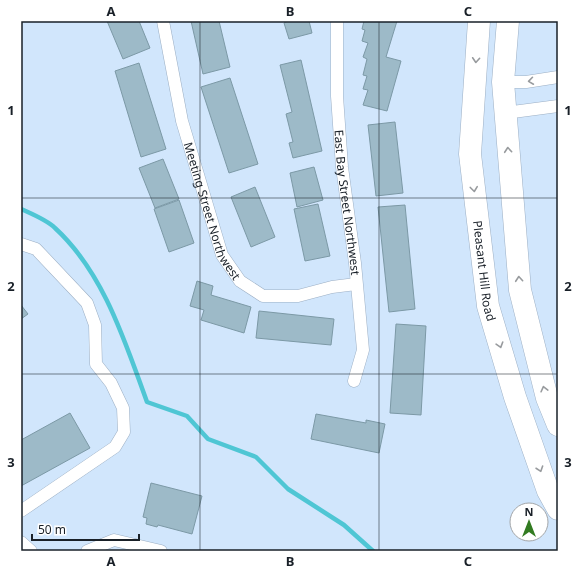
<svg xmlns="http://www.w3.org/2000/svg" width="579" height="572" font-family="'Noto Sans',sans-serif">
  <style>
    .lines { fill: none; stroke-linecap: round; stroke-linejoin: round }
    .stream { stroke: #4fc6d4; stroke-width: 4.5 }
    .building { fill: #9dbac8; stroke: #7c99a6 }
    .street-casing { stroke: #9cafc4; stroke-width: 13 }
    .highway-casing { stroke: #9cafc4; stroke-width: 23 }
    .street { stroke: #fff; stroke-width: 12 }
    .highway { stroke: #fff; stroke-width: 22 }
    .oneway { stroke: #989b9e }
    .grid { fill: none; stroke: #192028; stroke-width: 1; stroke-opacity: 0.55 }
    .labels { text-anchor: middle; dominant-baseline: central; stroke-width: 3; stroke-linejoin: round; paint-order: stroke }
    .street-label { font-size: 12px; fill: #192028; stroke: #fff }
    .neatline { fill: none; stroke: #192028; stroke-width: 1.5 }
    .grid-label { font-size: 13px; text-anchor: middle; font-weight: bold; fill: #192028 }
  </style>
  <rect width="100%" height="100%" fill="#d1e6fc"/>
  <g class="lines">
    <path class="stream" d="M21,209C32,214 47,220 55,228C104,273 125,342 147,402L187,416L208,439L256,457L288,489L344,525L373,551"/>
  </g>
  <g class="building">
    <polygon points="107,21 139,21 150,48 123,59"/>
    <polygon points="191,21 219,21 230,67 203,74"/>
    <polygon points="288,21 309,21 312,33 289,39 284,23"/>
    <polygon points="364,21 397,21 386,57 401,61 387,111 363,105 368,90 363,89 367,76 363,75 367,59 363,57 368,43 362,41 365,30 362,29"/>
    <polygon points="301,60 322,151 293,158 289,143 293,142 286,114 292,112 280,65"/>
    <polygon points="139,63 166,149 141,157 115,71"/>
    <polygon points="230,78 258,164 229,173 201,87"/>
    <polygon points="395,122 403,193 376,196 368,125"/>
    <polygon points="163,159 179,199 155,208 139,168"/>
    <polygon points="314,167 323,200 297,207 290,173"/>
    <polygon points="255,187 275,237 251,247 231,197"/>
    <polygon points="179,200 194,243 169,252 154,209"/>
    <polygon points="318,204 330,256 305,261 294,209"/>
    <polygon points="405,205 415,309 389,312 378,207"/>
    <polygon points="197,281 213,286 211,295 251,307 244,333 201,320 204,310 190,306"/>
    <polygon points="21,305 28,314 21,319"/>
    <polygon points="259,311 334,319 331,345 256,338"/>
    <polygon points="396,324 426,326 421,415 390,413"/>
    <polygon points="70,413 90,448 21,486 21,440"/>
    <polygon points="316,414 366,423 366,420 385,424 379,453 311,439"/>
    <polygon points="151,483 202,496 192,534 158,525 157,527 146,524 147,518 143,517"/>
  </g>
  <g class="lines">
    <g class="street-casing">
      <g id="street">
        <path id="s1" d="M163,21L182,121L222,255L240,281L263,296H298L332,287L356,284"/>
        <path id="s2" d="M337,21V96L342,167L355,263L363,350L354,381"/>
        <polyline points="503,82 526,82 558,77"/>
        <polyline points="505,113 558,106"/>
        <polyline points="21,244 36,249 87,303 95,325 96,364 111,383 123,408 124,432 115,447 21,511"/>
        <polyline points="21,542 31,551"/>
        <polyline points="87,551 114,540 161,551"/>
      </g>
    </g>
    <g class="highway-casing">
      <g id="highway">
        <path id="s3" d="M479,21L470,154L488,306L515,397L548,491L558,509"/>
        <polyline points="508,21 503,82 520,290 547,398 558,425"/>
      </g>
    </g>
    <use href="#street" class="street"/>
    <use href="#highway" class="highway"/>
  </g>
  <defs><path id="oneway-chevron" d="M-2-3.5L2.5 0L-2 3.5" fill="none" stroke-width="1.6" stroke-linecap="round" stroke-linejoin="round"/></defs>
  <g class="oneway">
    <use href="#oneway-chevron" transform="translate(476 60) rotate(94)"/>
    <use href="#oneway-chevron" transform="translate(531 81) rotate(172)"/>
    <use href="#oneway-chevron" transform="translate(508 150) rotate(-95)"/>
    <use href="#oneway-chevron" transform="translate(474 189) rotate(83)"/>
    <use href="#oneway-chevron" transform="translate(519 279) rotate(-95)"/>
    <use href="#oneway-chevron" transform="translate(500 345) rotate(73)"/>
    <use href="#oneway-chevron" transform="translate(544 389) rotate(-104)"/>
    <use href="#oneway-chevron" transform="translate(540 469) rotate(71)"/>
  </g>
  <path class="grid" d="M200,21V551M379,21V551M21,198H558M21,374H558"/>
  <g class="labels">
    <g class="street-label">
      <text stroke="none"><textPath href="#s2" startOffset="182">East Bay Street Northwest</textPath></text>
      <text stroke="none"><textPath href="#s1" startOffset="197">Meeting Street Northwest</textPath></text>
      <text stroke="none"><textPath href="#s3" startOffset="251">Pleasant Hill Road</textPath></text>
    </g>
  </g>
  <rect width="579" height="572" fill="none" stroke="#ffffff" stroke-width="44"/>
  <g transform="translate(529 522)"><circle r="19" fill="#ffffff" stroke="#a3a6a9"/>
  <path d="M0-3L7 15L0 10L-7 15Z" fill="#327b21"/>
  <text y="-6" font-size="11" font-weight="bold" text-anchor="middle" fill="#192028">N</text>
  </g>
  <path d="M32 534v6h107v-6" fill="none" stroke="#192028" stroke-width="2"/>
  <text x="38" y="534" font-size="12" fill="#192028" stroke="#ffffff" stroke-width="3" paint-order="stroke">50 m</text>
  <rect x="22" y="22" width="535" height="528" class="neatline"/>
  <g class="grid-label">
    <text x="111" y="16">A</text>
    <text x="290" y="16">B</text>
    <text x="468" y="16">C</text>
    <text x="11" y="115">1</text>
    <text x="568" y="115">1</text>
    <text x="11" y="291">2</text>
    <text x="568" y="291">2</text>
    <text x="11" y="467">3</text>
    <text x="568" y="467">3</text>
    <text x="111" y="566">A</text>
    <text x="290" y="566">B</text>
    <text x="468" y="566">C</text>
  </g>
</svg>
